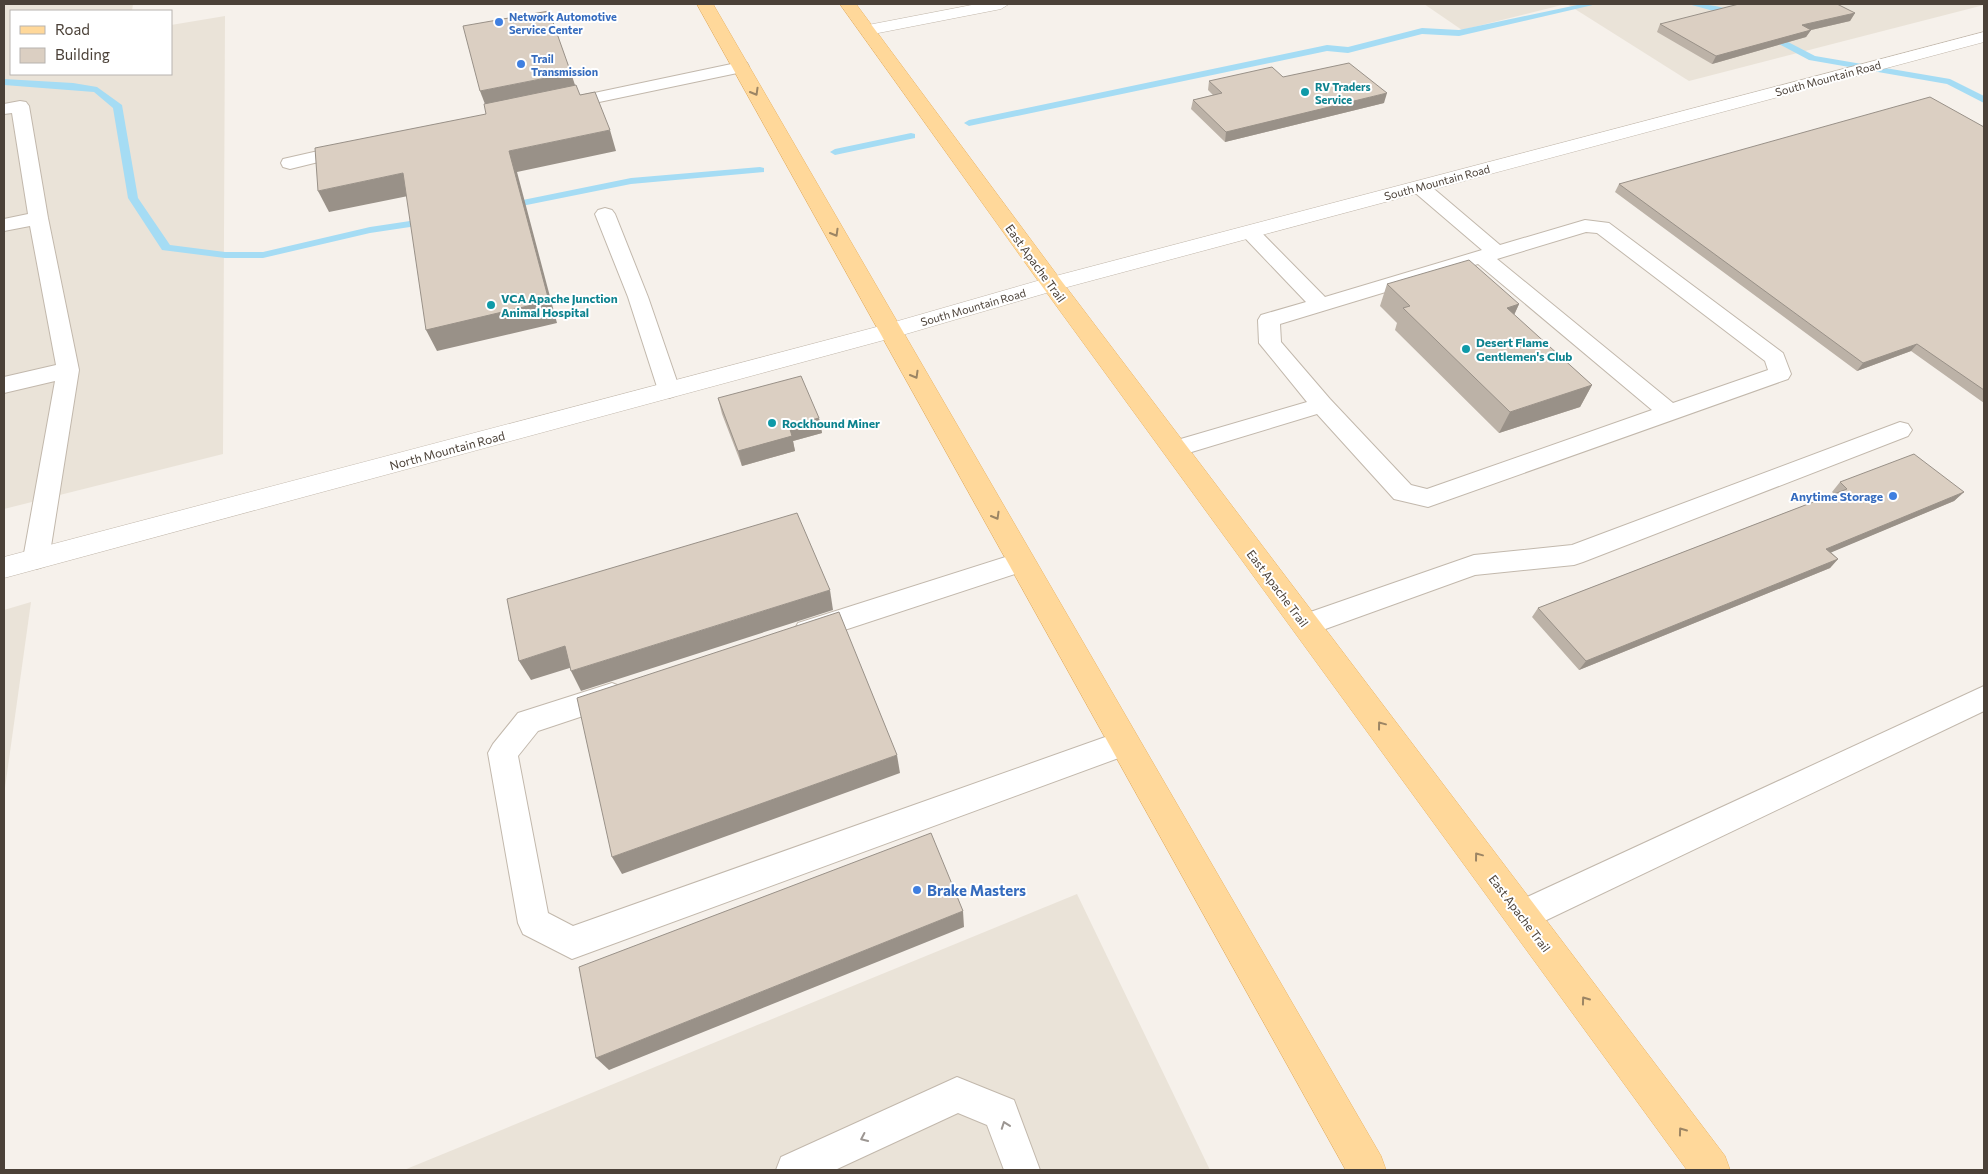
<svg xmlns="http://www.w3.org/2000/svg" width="1988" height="1174" font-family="Commissioner,sans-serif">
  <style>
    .residential { fill: #eae3d8 }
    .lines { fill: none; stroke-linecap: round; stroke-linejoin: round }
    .stream { fill: #a5dcf4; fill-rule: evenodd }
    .lane-casing { stroke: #c2b8ac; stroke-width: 2 }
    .street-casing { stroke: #c2b8ac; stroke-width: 1 }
    .primary-casing { stroke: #eab465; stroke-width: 1 }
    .lane { fill: #fff; fill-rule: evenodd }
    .street { fill: #fff; fill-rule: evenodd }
    .primary { fill: #ffd89a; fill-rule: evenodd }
    .wall { fill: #bcb2a7 }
    .shaded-wall { fill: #999188 }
    .building { fill: #dbcfc2; stroke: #999188 }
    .oneway { stroke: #9c8564 }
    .oneway2 { stroke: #9c9692 }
    .shop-dot { fill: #3f7fe0; stroke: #fff; stroke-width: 2 }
    .culture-dot { fill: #0f9aa8; stroke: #fff; stroke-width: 2 }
    .labels { text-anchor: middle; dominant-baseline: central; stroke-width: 4; stroke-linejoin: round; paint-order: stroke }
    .far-shop-label { font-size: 11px; font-weight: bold; fill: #366cbe; stroke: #fff; text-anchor: start }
    .far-street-label { font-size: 11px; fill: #4b4138; stroke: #fff }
    .far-culture-label { font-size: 11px; font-weight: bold; fill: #0d838f; stroke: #fff; text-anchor: start }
    .street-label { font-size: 12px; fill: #4b4138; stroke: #fff }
    .culture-label { font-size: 12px; font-weight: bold; fill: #0d838f; stroke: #fff; text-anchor: start }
    .shop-label { font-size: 12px; font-weight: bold; fill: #366cbe; stroke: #fff; text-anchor: end }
    .near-shop-label { font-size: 15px; font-weight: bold; fill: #366cbe; stroke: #fff; text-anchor: start }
  </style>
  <rect width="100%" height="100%" fill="#f6f1eb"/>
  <g class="residential">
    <polygon points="4,4 133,4 132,11 11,11 11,74 171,74 171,25 225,16 223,454 4,509"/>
    <polygon points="1424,4 1566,4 1462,30"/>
    <polygon points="1567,4 1984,4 1984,5 1689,81"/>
    <polygon points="31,602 4,795 4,610"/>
    <polygon points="1077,894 1210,1170 404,1170"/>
  </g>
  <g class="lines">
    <g class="stream">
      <polygon points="1582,4 1597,4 1459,36 1422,34 1348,53 1327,51 969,126 964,123 969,120 1327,45 1348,47 1422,28 1459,30"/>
      <path d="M1688,4C1705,4 1727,5 1739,17L1732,19L1721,13Z"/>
      <polygon points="1767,31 1815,56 1950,79 1984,96 1984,103 1947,84 1809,60 1764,36 1762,34"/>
      <polygon points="4,79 73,83 97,87 122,105 138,198 170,245 225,252 263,252 370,227 430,218 436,221 430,224 370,233 263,258 225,258 162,250 128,198 113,108 94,92 4,85"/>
      <polygon points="911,133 915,134 915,138 835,155 830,152 835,149"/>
      <polygon points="760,167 764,168 764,172 631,184 507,209 502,206 503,204 631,178"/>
    </g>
    <g class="lane-casing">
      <g id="lane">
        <polygon points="741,62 747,63 749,67 747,71 561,110 555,109 552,105 555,101 561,100"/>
        <polygon points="20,101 26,102 29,106 48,218 79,370 49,559 45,566 36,569 27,566 23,559 55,381 4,393 4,377 56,365 30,226 4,231 4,219 28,214 12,113 4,114 4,104"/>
        <polygon points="349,144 355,145 358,149 355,153 290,169 283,167 281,163 283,159"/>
        <path d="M1420,181L1427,183L1500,245L1585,220L1609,223L1783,353L1791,374L1788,379L1428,507L1394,499L1317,414L1175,457L1167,455L1163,449L1167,443L1307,402L1259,343L1258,320L1261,315L1306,302L1243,236L1240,232L1243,228H1257L1325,297L1482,250L1413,191L1411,187L1413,183ZM1586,232L1597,233L1765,361L1768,370L1673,403L1497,259ZM1478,264L1652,410L1427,489L1411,485L1330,399L1281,342L1280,324Z"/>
        <polygon points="605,208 612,210 615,214 648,297 680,390 677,395 669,398 661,395 658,390 628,297 595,214 598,210"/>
        <polygon points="1900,422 1908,424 1912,430 1908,436 1583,562 1574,565 1475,575 1306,636 1296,633 1293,625 1296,617 1474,555 1572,545"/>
        <polygon points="1021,552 1030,555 1034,562 1030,569 808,642 798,639 794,631 798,623"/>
        <polygon points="612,683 622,687 626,695 622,703 538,731 518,756 548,913 573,926 1125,730 1135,734 1140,743 1135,752 572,959 523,934 518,923 488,753 493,744 518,713"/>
        <polygon points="1984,686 1984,711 1534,926 1523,931 1512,926 1507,915 1512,904"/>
        <polygon points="957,1077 1014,1100 1040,1170 1004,1170 987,1125 958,1113 835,1170 776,1170 781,1157"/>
      </g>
    </g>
    <g class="street-casing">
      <g id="street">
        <polygon points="977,4 1009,4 1001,9 868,35 862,34 860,30 862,26 868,25"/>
        <polygon points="1984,32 1984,42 1060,289 899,336 4,578 4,557 884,325 1044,279"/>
      </g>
    </g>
    <g class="primary-casing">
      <g id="primary">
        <polygon points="697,4 713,4 1381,1156 1386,1170 1346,1170"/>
        <polygon points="840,4 856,4 1060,279 1725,1156 1730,1170 1687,1170 1044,289"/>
      </g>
    </g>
    <use href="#lane" class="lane"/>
    <use href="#street" class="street"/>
    <use href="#primary" class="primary"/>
  </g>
  <g class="wall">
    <polygon points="1855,13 1850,21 1811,30 1806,37 1712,64 1657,32 1660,24"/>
    <polygon points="1283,77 1384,103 1225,142 1191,109 1193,100 1213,95 1208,90 1209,81"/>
    <polygon points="1984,127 1984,403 1911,351 1857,371 1615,192 1619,184"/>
    <polygon points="1387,284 1519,304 1514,315 1592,385 1580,407 1499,433 1395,330 1397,323 1380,306"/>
    <polygon points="718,398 819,418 822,433 793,441 795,451 742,466 722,414"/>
    <polygon points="1840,482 1964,492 1954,501 1831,552 1838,559 1830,568 1579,670 1532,617 1538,608 1834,494 1832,492"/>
  </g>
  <g class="shaded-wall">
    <polygon points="1855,13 1850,21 1811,30 1806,37 1712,64 1716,56 1802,25"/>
    <polygon points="571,73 578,94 488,112 480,91"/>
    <polygon points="1387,93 1384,103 1225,142 1226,132"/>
    <polygon points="610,130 616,151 517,172 557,323 437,351 426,330 509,151"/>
    <polygon points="403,173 413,195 329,212 318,191"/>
    <polygon points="1519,304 1509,326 1507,308"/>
    <polygon points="1917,344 1911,351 1857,371 1863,363"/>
    <polygon points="1592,385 1580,407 1499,433 1510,412"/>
    <polygon points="819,418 822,433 793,441 795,451 742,466 738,451 789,426"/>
    <polygon points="1964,492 1954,501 1818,558 1826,549"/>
    <polygon points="1838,559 1830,568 1579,670 1586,661"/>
    <polygon points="830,590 833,610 581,691 571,671"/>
    <polygon points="565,646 576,666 531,680 519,661"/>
    <polygon points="897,755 900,773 622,874 612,857"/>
    <polygon points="963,911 964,927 609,1070 596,1058"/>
  </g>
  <g class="building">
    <polygon points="1739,4 1837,4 1855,13 1802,25 1811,30 1716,56 1660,24"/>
    <polygon points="549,11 571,73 480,91 463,26"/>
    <polygon points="1349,63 1387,93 1226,132 1193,100 1222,93 1209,81 1272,67 1283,77"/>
    <polygon points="576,85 580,95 595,92 610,130 509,151 549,301 426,330 403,173 318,191 315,148 486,114 484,104"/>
    <polygon points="1930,97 1984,127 1984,390 1917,344 1863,363 1619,184"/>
    <polygon points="1469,260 1519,304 1507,308 1592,385 1510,412 1403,308 1410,306 1387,284"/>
    <polygon points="801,376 819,418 789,426 792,436 738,451 718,398"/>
    <polygon points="1914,454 1964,492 1826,549 1838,559 1586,661 1538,608 1847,489 1840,482"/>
    <polygon points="797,513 830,590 571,671 565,646 519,661 507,599"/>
    <polygon points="839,612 897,755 612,857 577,698"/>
    <polygon points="931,833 963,911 596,1058 579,967"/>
  </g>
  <defs><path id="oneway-chevron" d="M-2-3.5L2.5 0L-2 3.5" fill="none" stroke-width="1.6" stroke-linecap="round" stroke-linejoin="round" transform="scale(1.25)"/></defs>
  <g class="oneway">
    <use href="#oneway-chevron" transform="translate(755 92) rotate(60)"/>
    <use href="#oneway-chevron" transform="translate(835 233) rotate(60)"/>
    <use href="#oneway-chevron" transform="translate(915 375) rotate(60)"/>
    <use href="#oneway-chevron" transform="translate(996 516) rotate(60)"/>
    <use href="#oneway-chevron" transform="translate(1381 725) rotate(-127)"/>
    <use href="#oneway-chevron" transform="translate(1478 856) rotate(-127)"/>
    <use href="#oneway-chevron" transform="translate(1585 1000) rotate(-126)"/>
    <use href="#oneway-chevron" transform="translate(1682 1131) rotate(-126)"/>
  </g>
  <g class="oneway2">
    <use href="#oneway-chevron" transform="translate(1005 1125) rotate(-110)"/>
    <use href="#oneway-chevron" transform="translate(864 1138) rotate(155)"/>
  </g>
  <g class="shop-dot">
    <circle cx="499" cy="22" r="5"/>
    <circle cx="521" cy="64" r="5"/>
    <circle cx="1893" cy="496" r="5"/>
    <circle cx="917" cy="890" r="5"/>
  </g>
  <g class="culture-dot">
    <circle cx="1305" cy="92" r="5"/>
    <circle cx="491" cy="305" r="5"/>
    <circle cx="1466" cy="349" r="5"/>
    <circle cx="772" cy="423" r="5"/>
  </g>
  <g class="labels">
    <g class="far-shop-label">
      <text x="509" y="16">Network Automotive<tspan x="509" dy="13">Service Center</tspan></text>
      <text x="531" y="58">Trail<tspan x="531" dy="13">Transmission</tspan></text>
    </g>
    <g class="far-street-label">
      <text transform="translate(1828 78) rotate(-15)">South Mountain Road</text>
      <text transform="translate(1437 182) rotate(-15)">South Mountain Road</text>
      <text transform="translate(973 307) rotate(-16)">South Mountain Road</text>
    </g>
    <g class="far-culture-label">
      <text x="1315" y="86">RV Traders<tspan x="1315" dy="13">Service</tspan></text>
    </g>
    <g class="street-label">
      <text transform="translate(1036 263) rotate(54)">East Apache Trail</text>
      <text transform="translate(447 450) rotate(-15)">North Mountain Road</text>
      <text transform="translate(1278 588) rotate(53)">East Apache Trail</text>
      <text transform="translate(1520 913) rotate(53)">East Apache Trail</text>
    </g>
    <g class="culture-label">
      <text x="501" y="298">VCA Apache Junction<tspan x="501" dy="14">Animal Hospital</tspan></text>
      <text x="1476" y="342">Desert Flame<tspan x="1476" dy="14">Gentlemen's Club</tspan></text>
      <text x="782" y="423">Rockhound Miner</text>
    </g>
    <g class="shop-label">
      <text x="1883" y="496">Anytime Storage</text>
    </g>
    <g class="near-shop-label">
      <text x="927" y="890">Brake Masters</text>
    </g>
  </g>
  <rect width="1988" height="1174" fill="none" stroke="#4b4138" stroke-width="10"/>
  <rect x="10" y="10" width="162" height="65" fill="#ffffff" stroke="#b7b3af"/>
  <rect x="20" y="26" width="25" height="8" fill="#ffd89a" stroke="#b7b3af"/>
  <text x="55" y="35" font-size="15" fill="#4b4138">Road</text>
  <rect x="20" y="48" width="25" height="15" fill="#dbcfc2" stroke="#b7b3af"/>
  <text x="55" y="60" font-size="15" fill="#4b4138">Building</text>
</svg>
